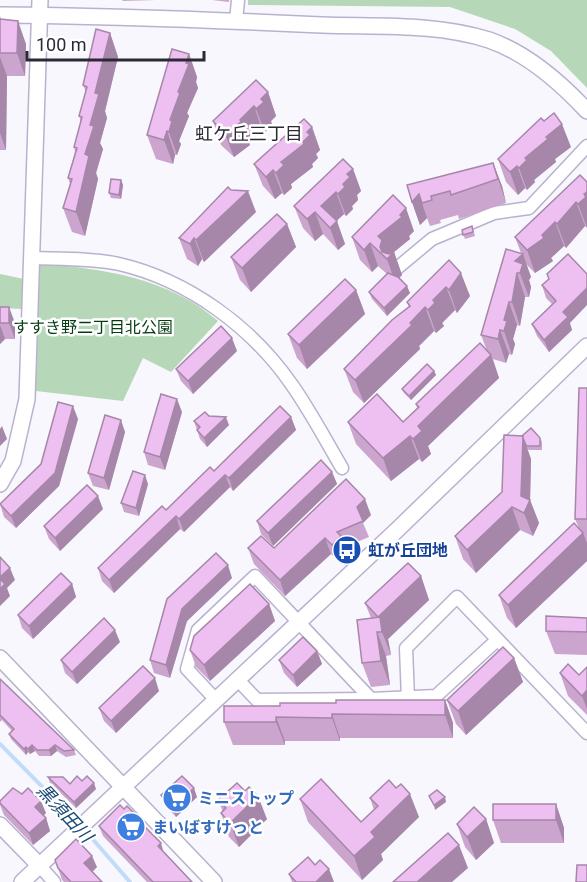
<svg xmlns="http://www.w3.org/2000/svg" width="587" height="882" font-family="Roboto,'Noto Sans JP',sans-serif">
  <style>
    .green { fill: #b7d7b9 }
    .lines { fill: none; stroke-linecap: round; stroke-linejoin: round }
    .stream { stroke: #c1dcf9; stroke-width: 4 }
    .minor-casing { stroke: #b9b2ce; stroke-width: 15 }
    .tertiary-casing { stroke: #b9b2ce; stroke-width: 18 }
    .minor { stroke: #fff; stroke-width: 12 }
    .tertiary { stroke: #fff; stroke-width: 15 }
    .wall { fill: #cca5cf }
    .shaded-wall { fill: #a686a9 }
    .building { fill: #edc0f1; stroke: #a686a9; stroke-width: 1.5 }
    .labels { text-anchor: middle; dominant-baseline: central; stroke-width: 5; stroke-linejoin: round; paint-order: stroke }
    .park-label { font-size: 16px; fill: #043d12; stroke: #fff }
    .transit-label { font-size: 16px; font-weight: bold; fill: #164399; stroke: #fff; text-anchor: start }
    .shop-label { font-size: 16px; font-weight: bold; fill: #366cbe; stroke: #fff; text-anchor: start }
    .neighbourhood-label { font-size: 18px; fill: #2b2934; stroke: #fff }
    .water-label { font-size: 18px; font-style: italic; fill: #184873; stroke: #fff }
  </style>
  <rect width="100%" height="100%" fill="#f8f7fd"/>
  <g class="green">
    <polygon points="248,0 587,0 587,88 551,51 515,29 450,7 248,5"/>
    <path d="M38,263C103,269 167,277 218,321L171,372L143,358L123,401L36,391L34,322Z"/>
    <polygon points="0,274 24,279 22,309 0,308"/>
  </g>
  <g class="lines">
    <g class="stream">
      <polyline points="0,744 78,823"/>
      <polyline points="83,828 130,882"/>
    </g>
    <g class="minor-casing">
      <g id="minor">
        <polyline points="236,21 238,0"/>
        <path d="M32,258C60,259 91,258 119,264C188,280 252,327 292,385C311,412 326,441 342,468"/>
        <polyline points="396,269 432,239 494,213 529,208 587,146"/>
        <polyline points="237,679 257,700 371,699"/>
        <polyline points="408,699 406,648 457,597 587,733"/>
        <polyline points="216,700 187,669 198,630 255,576 371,699 436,696 497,640"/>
        <polyline points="39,865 54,882"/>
      </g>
    </g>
    <g class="tertiary-casing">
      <g id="tertiary">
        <path d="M0,15C107,16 215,20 322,25C376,27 436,23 489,40C527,53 560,82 587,111"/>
        <polyline points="0,484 13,461 27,399 40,0"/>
        <polyline points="0,658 214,882"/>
        <polyline points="0,825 39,865"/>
        <polyline points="22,882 398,529 587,346"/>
      </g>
    </g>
    <use href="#minor" class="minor"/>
    <use href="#tertiary" class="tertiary"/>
  </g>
  <g class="wall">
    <polygon points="122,0 156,0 123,1"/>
    <polygon points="212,0 229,0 229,2"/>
    <polygon points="0,16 1,19 26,44 25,76 7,76 6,150 0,150"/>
    <polygon points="110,33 118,57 105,111 107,118 100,143 103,149 96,173 98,179 85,236 72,232 63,208 70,184 68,178 75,152 74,147 81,122 79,116 86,92 83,85"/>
    <polygon points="189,54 197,77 196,82 198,88 187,113 189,116 179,141 181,144 177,155 175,155 173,164 156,159 147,135"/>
    <polygon points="268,92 276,116 271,121 272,125 265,132 262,130 249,143 250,145 234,157 221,145 213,121"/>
    <polygon points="312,127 320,150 316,154 318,158 312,164 313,167 291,184 292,188 284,195 282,193 275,199 263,186 254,164"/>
    <polygon points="571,147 555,159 556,162 534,180 535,182 527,190 525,188 518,195 506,182 498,159"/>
    <polygon points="493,163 502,186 506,203 459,219 458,215 440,220 441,223 430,226 427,218 420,225 412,202"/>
    <polygon points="353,169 361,191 357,195 358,200 352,206 353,209 346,216 344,214 336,221 345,244 338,250 323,234 315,241 303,228 294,206"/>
    <polygon points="580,175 587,228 585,226 566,248 564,246 551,258 553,261 535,273 526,264 531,277 529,280 531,287 529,297 525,297 520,326 517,325 513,339 515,344 512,355 509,354 506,363 493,359 499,378 428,446 431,454 422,462 419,459 391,481 356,444 348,422 403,422 417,408 416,404 487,351 481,335 521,253 515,237"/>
    <polygon points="121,180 123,185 121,199 111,198 109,193"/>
    <polygon points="256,212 204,262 202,259 198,266 187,259 179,238"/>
    <polygon points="287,224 296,247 251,292 240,280 231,257"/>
    <polygon points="472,226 475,236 465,239 462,230"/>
    <polygon points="414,231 409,236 410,239 394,252 402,275 399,278 410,293 387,316 372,299 369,292 387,274 378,266 372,272 360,260 352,237"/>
    <polygon points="449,260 470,296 457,313 455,310 442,323 444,326 436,333 434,331 419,346 420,349 364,403 353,392 344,369 409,307 407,302"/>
    <polygon points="549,279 572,330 549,352 537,336 532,324 552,304 546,298 542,285"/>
    <polygon points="356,290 365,314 307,369 297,358 288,334"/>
    <polygon points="0,307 15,323 15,339 5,339 0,344"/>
    <polygon points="237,351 193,394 181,381 176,369"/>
    <polygon points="434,371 436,375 411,400 404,393 402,389"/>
    <polygon points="587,388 587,561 516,628 507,618 499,595 579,528 575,519"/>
    <polygon points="182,412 165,470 148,465 144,452"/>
    <polygon points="209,416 229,425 207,447 200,439 194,421"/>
    <polygon points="291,417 296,430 233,491 230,487 184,532 180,529 114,593 102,581 98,568 166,510 214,471"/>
    <polygon points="78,419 59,486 16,528 4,517 0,504 41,464"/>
    <polygon points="125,432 109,490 93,486 88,473"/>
    <polygon points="522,436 540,438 542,442 542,450 529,450 527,449 531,459 530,500 539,523 533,536 520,530 476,573 463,559 455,536 502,492"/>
    <polygon points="332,472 337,484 273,546 261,534 257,521"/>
    <polygon points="148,484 139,516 124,512 121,503"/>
    <polygon points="103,509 60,551 49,539 44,526"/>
    <polygon points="371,515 363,523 369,537 345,547 347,552 338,561 331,554 285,596 254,564 248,548 274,548"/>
    <polygon points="421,576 429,600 388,639 391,655 386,656 390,685 371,687 362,663 371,618 365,603"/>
    <polygon points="232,578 187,621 170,678 154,673 150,660 167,599"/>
    <polygon points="72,584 76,597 33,639 22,628 18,615"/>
    <polygon points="269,604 275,621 210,681 196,667 190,650"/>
    <polygon points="587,618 587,655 555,654 546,631"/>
    <polygon points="120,642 77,684 65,673 61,660"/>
    <polygon points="317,651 322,664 297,687 284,673 279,660"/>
    <polygon points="514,658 523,682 466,735 456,724 447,700"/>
    <polygon points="587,667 587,715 568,696 560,673 579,675"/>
    <polygon points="0,679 74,750 76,755 66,757 57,751 51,756 39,756 35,751 30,754 28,752 26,755 11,739 9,734 12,731 2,720 0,722"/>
    <polygon points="159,691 116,733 104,721 99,708"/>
    <polygon points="445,700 453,723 453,738 340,738 340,741 285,741 285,745 233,745 224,722 280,706 336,703"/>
    <polygon points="48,777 70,784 96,789 76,808 50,783"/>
    <polygon points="245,791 267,819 239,847 229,837 221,813 223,812 218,800"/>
    <polygon points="161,795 197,797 176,817 164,804"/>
    <polygon points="370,798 419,817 381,854 383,860 362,880 308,822 300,799 361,822 374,810"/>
    <polygon points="0,801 46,813 43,816 46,818 50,831 33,845 4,815 0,805"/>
    <polygon points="556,804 564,828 564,843 501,843 493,820"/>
    <polygon points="139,818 141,823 164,852 192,882 147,882 103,836 99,826"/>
    <polygon points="486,819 494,843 476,860 465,847 457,824"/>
    <polygon points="97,867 92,872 102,882 64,882 62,880 58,868"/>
    <polygon points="289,874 334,882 292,882"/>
  </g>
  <g class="shaded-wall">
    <polygon points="18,21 26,44 25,76 17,53"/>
    <polygon points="110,33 118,57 105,111 107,118 100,143 103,149 96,173 98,179 85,236 76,212 95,93"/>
    <polygon points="189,54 197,77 196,82 198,88 187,113 189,116 179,141 181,144 177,155 169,132 170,120"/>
    <polygon points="0,57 7,76 6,150 0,133"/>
    <polygon points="268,92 276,116 271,121 272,125 265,132 256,109 261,99"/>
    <polygon points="254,106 262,130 249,143 250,145 234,157 225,134"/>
    <polygon points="562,124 571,147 555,159 556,162 534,180 535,182 527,190 519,168 525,158 546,137"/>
    <polygon points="312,127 320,150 316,154 318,158 312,164 313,167 291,184 292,188 284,195 276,173 281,162 303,142 307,132"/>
    <polygon points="167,131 175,155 173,164 164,140"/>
    <polygon points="493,163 502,186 506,203 498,179"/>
    <polygon points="517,166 525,188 518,195 510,172"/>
    <polygon points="353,169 361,191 357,195 358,200 352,206 353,209 346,216 338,194 347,174"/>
    <polygon points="273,170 282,193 275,199 266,177"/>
    <polygon points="121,180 123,185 121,199 119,195"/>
    <polygon points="248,191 256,212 204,262 196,240"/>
    <polygon points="336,192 344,214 329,228 321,206"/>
    <polygon points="587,192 587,228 578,204 584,194"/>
    <polygon points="419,194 427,218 420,225 412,202"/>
    <polygon points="576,202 585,226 566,248 557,224"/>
    <polygon points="406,208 414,231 409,236 410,239 394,252 402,275 395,282 387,259 382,255 380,247 378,236"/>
    <polygon points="315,212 323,234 315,241 307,219"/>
    <polygon points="337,221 345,244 338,250 330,228"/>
    <polygon points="555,222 564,246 551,258 553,261 535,273 527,250"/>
    <polygon points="287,224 296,247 251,292 242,268"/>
    <polygon points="194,238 202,259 198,266 190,244"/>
    <polygon points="370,243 378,266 372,272 364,250"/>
    <polygon points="523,254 531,277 529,280 531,287 529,297 515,261"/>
    <polygon points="461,273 470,296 457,313 449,290"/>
    <polygon points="517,273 525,297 520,326 512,302"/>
    <polygon points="407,286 410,293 387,316 384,308"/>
    <polygon points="446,287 455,310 442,323 444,326 436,333 428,310 433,300"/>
    <polygon points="587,288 587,305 570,323 572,330 549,352 544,340 563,312"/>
    <polygon points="356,290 365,314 307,369 299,345"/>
    <polygon points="509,302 517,325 513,339 515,344 512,355 504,331 504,320"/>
    <polygon points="9,307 15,323 15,339 9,323"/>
    <polygon points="425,307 434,331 419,346 420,349 364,403 355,380"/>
    <polygon points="0,325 5,339 0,344"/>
    <polygon points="500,330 509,354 506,363 498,339"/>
    <polygon points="232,338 237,351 193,394 188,381"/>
    <polygon points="491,355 499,378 428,446 431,454 422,462 413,439 418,426"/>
    <polygon points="434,371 436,375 411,400 409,396"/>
    <polygon points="177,399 182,412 165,470 160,457"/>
    <polygon points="73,406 78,419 59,486 16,528 11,516 55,473"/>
    <polygon points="226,417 229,425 207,447 204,438"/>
    <polygon points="291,417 296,430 233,491 229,478"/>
    <polygon points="121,420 125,432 109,490 104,478"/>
    <polygon points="2,426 7,439 0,446 0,429"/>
    <polygon points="410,436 419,459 391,481 383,458"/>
    <polygon points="523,436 531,459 530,502 530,500 539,523 533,536 524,513 521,496"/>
    <polygon points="332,472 337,484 273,546 268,533"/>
    <polygon points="145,475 148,484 139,516 136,508"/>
    <polygon points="225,475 230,487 184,532 179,519"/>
    <polygon points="98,496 103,509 60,551 55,538"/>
    <polygon points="365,499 371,515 363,523 357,507"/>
    <polygon points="512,507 520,530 476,573 467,550"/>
    <polygon points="176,516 180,529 114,593 109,580"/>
    <polygon points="583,533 587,543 587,561 516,628 508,605"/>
    <polygon points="341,536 347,552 338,561 332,545"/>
    <polygon points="325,538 331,554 285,596 280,580"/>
    <polygon points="228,565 232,578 187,621 170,678 166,665 182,609"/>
    <polygon points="10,568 15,580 7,588 10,596 0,606 0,577"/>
    <polygon points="421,576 429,600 388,639 391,655 382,632 378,617"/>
    <polygon points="72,584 76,597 33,639 29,626"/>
    <polygon points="269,604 275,621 210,681 204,665"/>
    <polygon points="115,630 120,642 77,684 72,672"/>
    <polygon points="377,632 386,656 390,685 381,661"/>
    <polygon points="317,651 322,664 297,687 293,675"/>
    <polygon points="514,658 523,682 466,735 458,711"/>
    <polygon points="155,678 159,691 116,733 111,721"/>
    <polygon points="587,690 587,709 582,696"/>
    <polygon points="445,700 453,723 453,738 445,715"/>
    <polygon points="332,714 340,738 340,741 332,718"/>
    <polygon points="276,717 285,741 285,745 276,722"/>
    <polygon points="32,745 35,751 30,754 28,749"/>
    <polygon points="55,745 57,751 51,756 49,750"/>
    <polygon points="26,747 28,752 26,755 24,749"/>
    <polygon points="94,783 96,789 76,808 74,802"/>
    <polygon points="194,788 197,797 176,817 173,808"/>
    <polygon points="410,794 419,817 381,854 383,860 362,880 354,856 371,832"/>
    <polygon points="258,796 267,819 239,847 230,823"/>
    <polygon points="445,797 446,802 435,810 434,805"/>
    <polygon points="41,801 46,813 39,820 35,807"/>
    <polygon points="556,804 564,828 564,843 556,820"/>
    <polygon points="46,818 50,831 33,845 29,833"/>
    <polygon points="486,819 494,843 476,860 467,837"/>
    <polygon points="161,843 164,854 158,846"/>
    <polygon points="459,845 468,868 452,882 417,882"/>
    <polygon points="92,856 97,867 89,875 84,863"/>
    <polygon points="329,869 334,882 316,882"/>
  </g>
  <g class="building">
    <polygon points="0,19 18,21 17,53 0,53"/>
    <polygon points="96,29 110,33 95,93 99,94 90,125 94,126 85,154 89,156 76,212 63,208 72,179 68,178 77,148 74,147 82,117 79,116 87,87 83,85"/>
    <polygon points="172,49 189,54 186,63 189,64 178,92 180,93 170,120 172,121 169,132 167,131 164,140 147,135"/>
    <polygon points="256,80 268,92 261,99 264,102 256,109 254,106 240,120 241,122 225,134 213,121"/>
    <polygon points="554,113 562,124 546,137 548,139 525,158 527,160 519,168 517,166 510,172 498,159 541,118 544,121"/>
    <polygon points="304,119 312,127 307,132 310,135 303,142 304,144 281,162 284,165 276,173 273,170 266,177 254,164"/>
    <polygon points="343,159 353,169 347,174 350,177 343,184 345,187 338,194 336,192 321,206 337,221 330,228 315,212 307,219 294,206"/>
    <polygon points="493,163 498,179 451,195 450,191 431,196 432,200 422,203 419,194 412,202 407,185"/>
    <polygon points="580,175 587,182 587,192 584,194 586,197 578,204 576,202 557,224 555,222 542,235 544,238 527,250 515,237"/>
    <polygon points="111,179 121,180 119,195 109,193"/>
    <polygon points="228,187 231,190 248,191 196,240 194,238 190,244 179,238"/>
    <polygon points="393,195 406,208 400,215 402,217 378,236 382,240 380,247 382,252 389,254 394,252 387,259 370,243 364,250 352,237"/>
    <polygon points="277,214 287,224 242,268 231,257"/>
    <polygon points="472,226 473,232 463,235 462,230"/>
    <polygon points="506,249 523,254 515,261 523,264 520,273 517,273 512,302 509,302 504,320 507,321 504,331 500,330 498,339 481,335"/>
    <polygon points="568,254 587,274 587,288 563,312 568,317 544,340 532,324 556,301 542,285 549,279 547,274"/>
    <polygon points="449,260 461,273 449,290 446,287 433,300 435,303 428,310 425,307 410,323 412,325 355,380 344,369 392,320 410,306 407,302"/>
    <polygon points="388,273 398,277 407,286 384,308 369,292"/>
    <polygon points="345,279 356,290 299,345 288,334"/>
    <rect x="0" y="307" width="9" height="16"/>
    <polygon points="221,326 232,338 188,381 176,369"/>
    <polygon points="480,343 491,355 418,426 422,431 413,439 410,436 383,458 348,422 377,394 403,422 419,407 416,404"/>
    <polygon points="427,364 434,371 409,396 402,389"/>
    <polygon points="579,388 587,388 587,519 575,519"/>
    <polygon points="161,394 177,399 160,457 144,452"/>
    <polygon points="58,402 73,406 55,473 11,516 0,504 41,464"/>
    <polygon points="280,406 291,417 229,478 225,475 179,519 176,516 109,580 98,568 162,506 166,510 210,467 214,471"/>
    <polygon points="205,412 209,416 226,417 204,438 197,430 200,427 194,421"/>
    <polygon points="105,415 121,420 104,478 88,473"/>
    <polygon points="531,428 540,438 540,446 527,446 526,445 522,436"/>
    <polygon points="504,435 523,436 521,496 530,500 524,513 512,507 467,550 455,536 502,492"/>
    <polygon points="321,460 332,472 268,533 257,521"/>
    <polygon points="133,471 145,475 136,508 121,503"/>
    <polygon points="346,479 365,499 357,507 363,521 337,532 341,536 332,545 325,538 280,580 248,548 261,536 274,548"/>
    <polygon points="87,485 98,496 55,538 44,526"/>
    <polygon points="574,523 583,533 508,605 499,595"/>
    <polygon points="216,553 228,565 182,609 166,665 150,660 167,599"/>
    <polygon points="0,557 10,568 0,577"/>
    <polygon points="408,563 421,576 378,617 365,603"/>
    <polygon points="61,573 72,584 29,626 18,615"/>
    <polygon points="0,579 5,584 0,589"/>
    <polygon points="250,584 269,604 204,665 190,650 194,636"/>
    <polygon points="546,616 587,618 587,632 546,631"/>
    <polygon points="380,617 382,632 377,632 381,661 362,663 357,620"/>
    <polygon points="104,618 115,630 72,672 61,660"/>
    <polygon points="303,637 317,651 293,675 279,660"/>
    <polygon points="503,647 514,658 458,711 447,700"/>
    <polygon points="568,664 579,675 587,667 587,690 582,696 560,673"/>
    <polygon points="143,666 155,678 111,721 99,708"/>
    <polygon points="0,679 74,750 64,751 55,745 49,750 37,750 32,745 28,749 26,747 24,749 9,734 14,729 0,715"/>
    <polygon points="336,700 445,700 445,715 332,714 332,718 276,717 276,722 224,722 224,706 280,706 280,703 336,703"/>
    <polygon points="77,776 82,781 87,776 94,783 74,802 48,777 63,777 70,784"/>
    <polygon points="182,776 194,788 173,808 161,795"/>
    <polygon points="321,779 361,822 378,806 370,798 389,780 396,788 401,784 410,794 371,832 375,837 354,856 300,799"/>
    <polygon points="237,783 245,791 249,787 258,796 230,823 221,813 226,808 218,800"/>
    <polygon points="13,788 22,794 28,788 41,801 35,807 46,818 29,833 0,803 0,801"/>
    <polygon points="437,790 445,797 434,805 429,796"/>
    <rect x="493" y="804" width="63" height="16"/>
    <polygon points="120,805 124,809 127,806 139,818 137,819 161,843 158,846 192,882 153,882 99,826"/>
    <polygon points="474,807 486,819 467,837 457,824"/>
    <polygon points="448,833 459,845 417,882 393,882"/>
    <polygon points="76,839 92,856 84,863 102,882 71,882 58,868 55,860"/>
    <polygon points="308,857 315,865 320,860 329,869 316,882 296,882 289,874"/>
    <polygon points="577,865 587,865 587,882 576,882"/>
  </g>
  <defs>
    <g id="bus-disc" transform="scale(1.5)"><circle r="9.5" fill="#1a4fb4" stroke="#fff"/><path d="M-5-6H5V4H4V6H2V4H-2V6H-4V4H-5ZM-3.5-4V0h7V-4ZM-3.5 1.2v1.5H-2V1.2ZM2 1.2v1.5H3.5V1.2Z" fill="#fff"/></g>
    <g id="supermarket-disc" transform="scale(1.5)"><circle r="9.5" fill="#3f7fe0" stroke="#fff"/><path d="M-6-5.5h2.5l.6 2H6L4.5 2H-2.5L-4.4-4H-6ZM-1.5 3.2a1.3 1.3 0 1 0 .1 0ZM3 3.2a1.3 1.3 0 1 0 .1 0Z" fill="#fff"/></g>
  </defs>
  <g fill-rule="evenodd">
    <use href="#bus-disc" x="347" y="550"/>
    <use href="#supermarket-disc" x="177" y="798"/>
    <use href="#supermarket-disc" x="131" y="827"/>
  </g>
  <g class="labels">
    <g class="park-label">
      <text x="93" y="327">すすき野二丁目北公園</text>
    </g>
    <g class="transit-label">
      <text x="368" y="550">虹が丘団地</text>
    </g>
    <g class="shop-label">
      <text x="198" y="798">ミニストップ</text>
      <text x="152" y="827">まいばすけっと</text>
    </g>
    <g class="neighbourhood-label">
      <text x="249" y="133">虹ケ丘三丁目</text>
    </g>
    <g class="water-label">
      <text transform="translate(65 813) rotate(47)">黒須田川</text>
    </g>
  </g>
  <path d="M27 51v9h177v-9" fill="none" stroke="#2b2934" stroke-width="3"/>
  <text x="36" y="51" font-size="18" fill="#2b2934" stroke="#ffffff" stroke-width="4.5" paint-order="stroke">100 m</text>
</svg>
